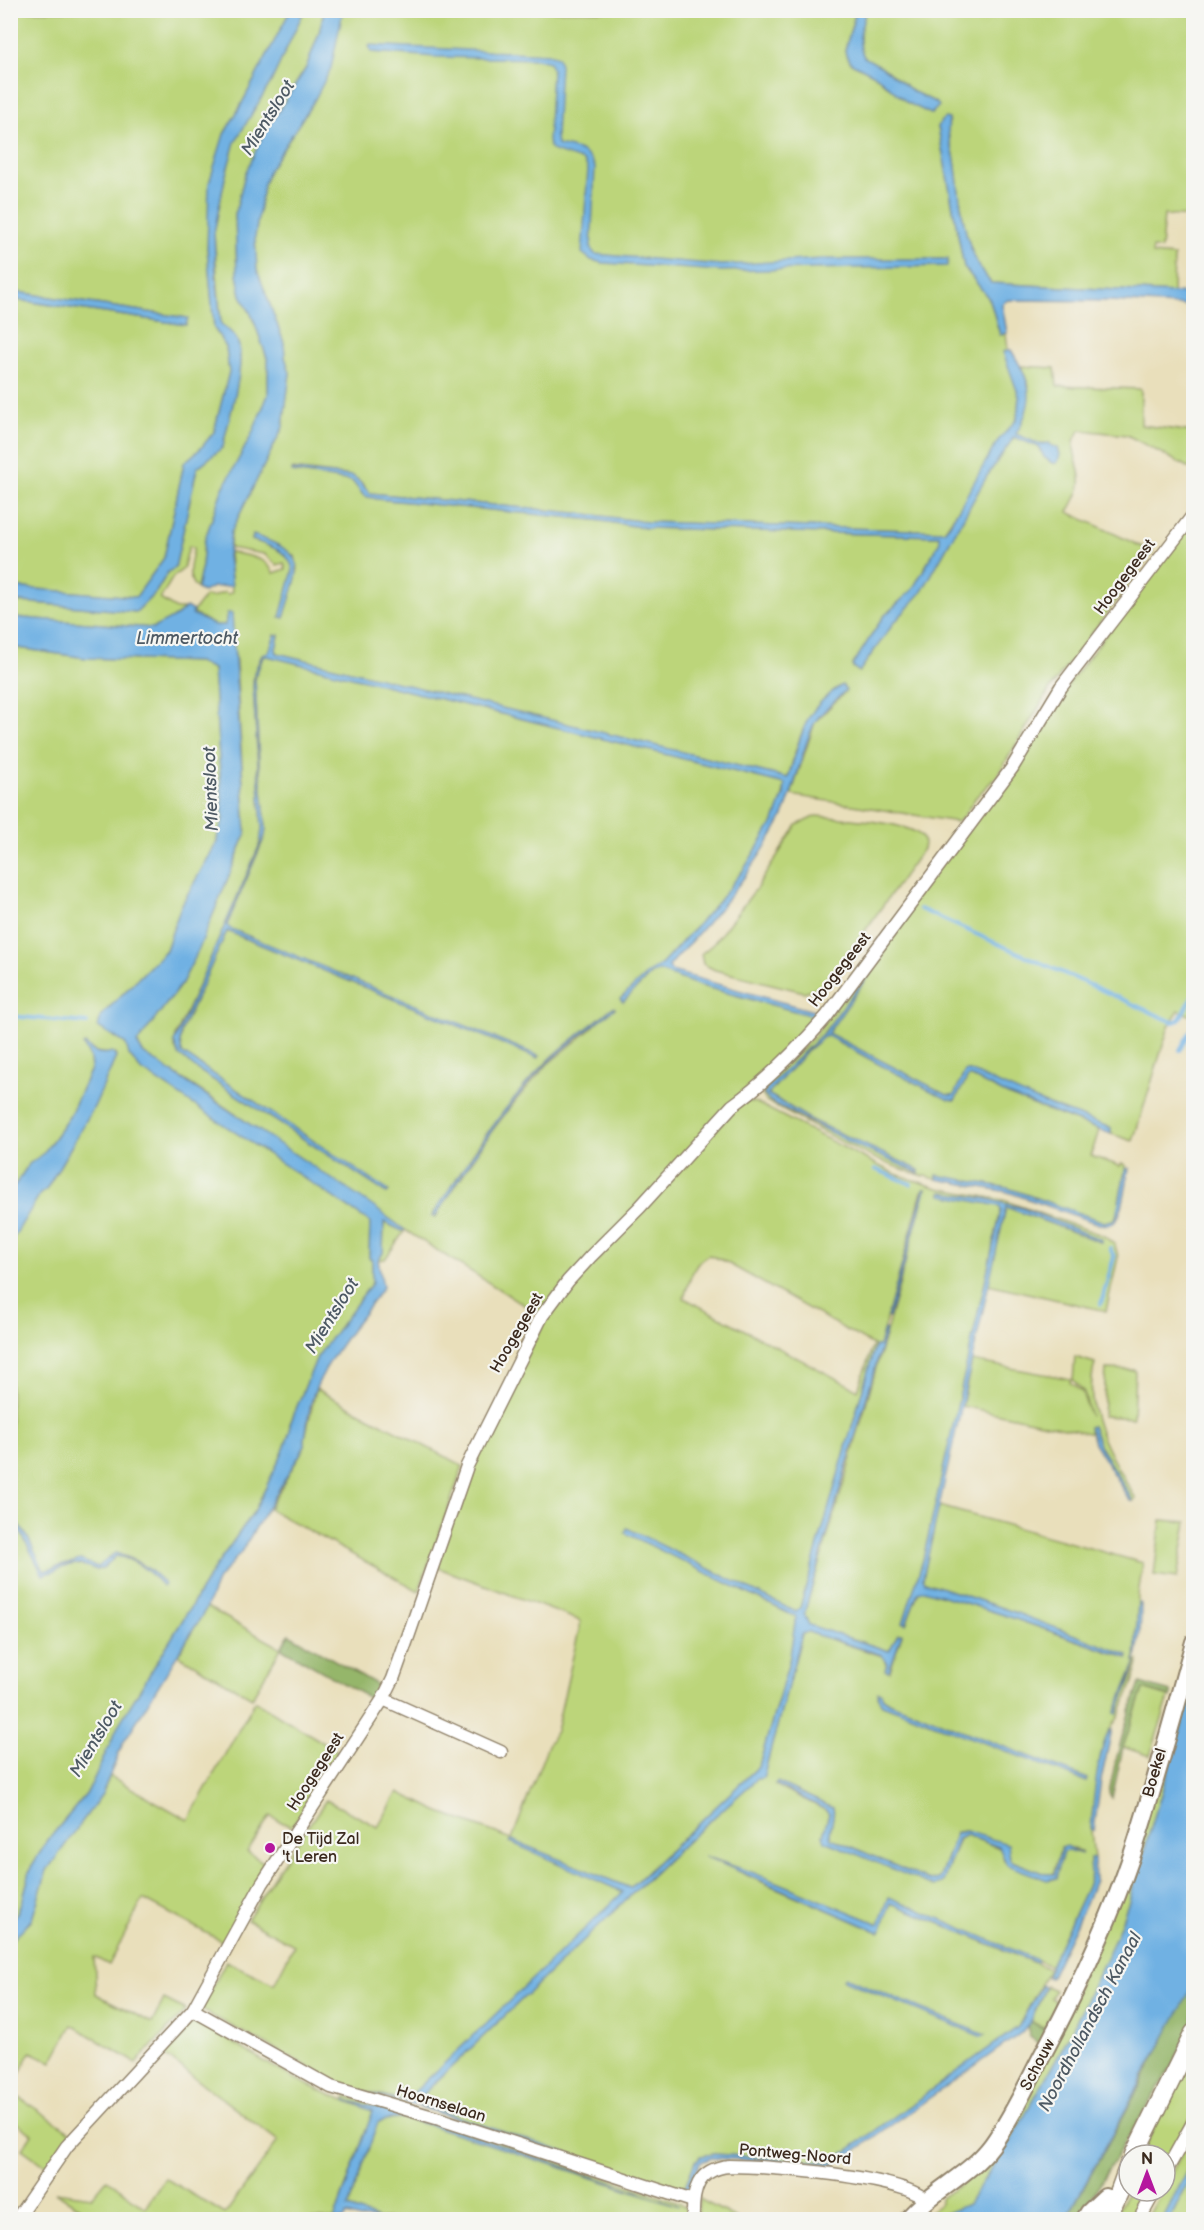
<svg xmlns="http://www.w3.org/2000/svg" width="1204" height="2230" font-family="'Balsamiq Sans',sans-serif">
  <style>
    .green { fill: #bcd57a; stroke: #7c804c; stroke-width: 1.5; fill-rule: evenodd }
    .forest { fill: #95b66a; stroke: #687044; stroke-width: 1.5 }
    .water { fill: #6fb1e3; stroke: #556e80; stroke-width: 1.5 }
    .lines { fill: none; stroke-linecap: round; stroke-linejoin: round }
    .stream { stroke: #6fb1e3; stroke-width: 4 }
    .street-casing { stroke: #92846c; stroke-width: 15 }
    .secondary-casing { stroke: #92846c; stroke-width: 20 }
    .primary-casing { stroke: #92846c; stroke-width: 21 }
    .street { stroke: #fff; stroke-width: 12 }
    .secondary { stroke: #fff; stroke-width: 16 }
    .primary { stroke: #fff; stroke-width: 18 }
    .poi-dot { fill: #b5179e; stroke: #f6f6f2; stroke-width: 2 }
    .labels { text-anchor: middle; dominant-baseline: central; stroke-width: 4.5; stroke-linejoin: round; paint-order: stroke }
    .street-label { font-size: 16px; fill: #3b2a1e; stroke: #f6f6f2 }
    .poi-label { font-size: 16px; fill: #3b2a1e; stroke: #f6f6f2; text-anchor: start }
    .water-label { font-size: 18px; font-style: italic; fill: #4d5963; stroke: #f6f6f2 }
  </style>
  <rect width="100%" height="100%" fill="#f6f6f2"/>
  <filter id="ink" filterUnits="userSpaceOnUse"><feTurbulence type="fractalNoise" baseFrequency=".0167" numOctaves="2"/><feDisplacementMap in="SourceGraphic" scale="12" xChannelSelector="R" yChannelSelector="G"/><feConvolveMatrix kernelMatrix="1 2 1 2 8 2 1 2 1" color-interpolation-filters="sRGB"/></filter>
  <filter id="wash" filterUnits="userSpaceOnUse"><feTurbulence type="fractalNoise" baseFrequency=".008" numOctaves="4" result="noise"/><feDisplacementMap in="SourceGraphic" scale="24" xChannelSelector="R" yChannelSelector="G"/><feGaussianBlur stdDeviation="1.35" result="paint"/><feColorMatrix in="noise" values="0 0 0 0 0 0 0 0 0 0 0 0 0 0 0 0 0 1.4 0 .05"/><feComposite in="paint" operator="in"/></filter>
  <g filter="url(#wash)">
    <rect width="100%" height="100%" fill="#e9dfbb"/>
    <g class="green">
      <polygon points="11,11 290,11 239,109 224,134 207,248 214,328 226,347 229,372 214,432 201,448 184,463 164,558 136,597 11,587 10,299 186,325 187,318 11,291"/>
      <path d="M304,11H324L319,33L306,68L262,137L235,214L237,274L241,295L253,318L268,361V395L251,436L222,490L204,542L202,566L197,589C185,578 191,562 194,547L189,546L183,569L173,577L160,599L176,609H185L170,620L153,628L11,617L10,601L136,612L156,592L168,572L175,568L197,468L223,447C227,421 250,358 235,337C232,332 226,328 221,324L214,233L225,178L234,142L271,82Z"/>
      <path d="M343,11H856L845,50L846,55L851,63L875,75L887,86L937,103L914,92L882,67L864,58C856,41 861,27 866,11H1193V217L1164,215L1161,249L1153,248L1152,254L1174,256L1173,293L991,283C962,251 961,202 955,160C952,142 946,140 949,120L938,127L964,267L990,300L1000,335L1006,334L1008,350H1006L1019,396L1017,420L944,531L647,522L586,514L370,493L360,481L352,476L293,469V472L352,480L363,494L377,499L595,520L646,528L939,536L940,541L912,590L883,617L852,666L859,672L893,624L921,593L987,476L1014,436L1039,447L1044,457L1052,463L1058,448L1044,443L1039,444L1015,434L1029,386L1021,366L1055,368L1057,386L1141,389V425L1193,432V470L1127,435L1081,430C1064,444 1083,467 1080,485C1079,494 1072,504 1068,512L1153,552L1049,690L997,776L976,797L963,817L957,822L791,795L815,722L846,691L842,685C806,707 798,739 788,778L277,653L276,649L279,636L275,635L269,652L262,655L254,673L253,686L262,829L260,844L224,929L176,1035L175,1048L198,1070L387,1193L388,1191L182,1053L180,1042L181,1032L227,931L537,1058L539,1056L229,929L227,925L265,836L266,827L259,763L255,677L263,657L267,656L276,658L785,784C778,845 703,919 662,964L623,1001L651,974L659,971L698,985L813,1016L817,1014L818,1017L774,1067L540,1315L405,1230L385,1259L378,1260L383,1253L384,1222L402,1231L221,1104L143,1053L137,1043L182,983L198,951L246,834L236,661L227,613L226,625H214L192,613L205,596L212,597L225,592L227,594L232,593L229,552C247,556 264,555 274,573L286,569L284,563L277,565L264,554L230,548L231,532L283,427L290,373L285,357L284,343L257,270L255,237L263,187L269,170L315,99ZM253,536L295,556L298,569L284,618L293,569C289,550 269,546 252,540ZM613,1007L591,1029L548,1064L518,1098L492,1131L435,1217L432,1216L484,1137L526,1084L554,1055Z"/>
      <path d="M1193,518V1017L1179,1010L1169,1026L1133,1141L1111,1134V1128L1043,1103L965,1071L954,1096L947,1095L827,1033L871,972L870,971L825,1031L767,1089L765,1094L770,1101L808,1122L919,1173V1170L813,1121L768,1094L809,1049L826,1035L886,1068L955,1100L968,1077H972L1010,1096L1099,1130L1091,1156L1120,1166L1122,1163L1126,1166L1116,1217L1113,1220L1104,1222L1008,1188L937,1176V1179C880,1168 818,1129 766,1101L762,1094L765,1084L815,1035L1053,705Z"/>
      <path d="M11,647L86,658L198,662L213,669L223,816C223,825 217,832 217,842L181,906L166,950L101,1016L98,1027L127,1044L129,1055L140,1069L370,1222L369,1258L372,1259V1283L317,1357L290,1424V1431L283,1452L255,1510L212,1572L119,1724L88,1792L48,1840L31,1867L23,1899L17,1913L11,1920V1526L19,1529L46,1574C70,1564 72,1560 98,1570L103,1568L116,1556C134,1559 151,1572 163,1586C153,1567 135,1559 116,1553L98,1567L80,1560L44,1571L27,1536L19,1525L11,1524L10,1242L40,1194L46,1190L94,1107L116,1057L115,1054C102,1053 94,1054 85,1044L90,1057L91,1069L69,1117L43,1154L29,1164L11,1191Z"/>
      <path d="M816,816C838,818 907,821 921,836C925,840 924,845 923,849L835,973L818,987L804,992L715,970L703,964L701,954L713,944L756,889L797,825Z"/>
      <path d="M747,1101L757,1103L895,1174L938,1188L1003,1200L1104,1236L1115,1245L1118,1257L1106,1311L988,1284L1006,1207L1100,1242L1101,1240L1021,1208L987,1199L940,1193L999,1206L1001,1210L923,1560L906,1624L919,1591L924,1590L1004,1615L1127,1658L1014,1612L925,1582L923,1578L939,1506L1143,1563L1138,1595L1135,1664L1116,1713L1133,1675L1137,1660H1139L1133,1683L1118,1718L1109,1731L1096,1789L1092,1818L1091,1830L1094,1859L1090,1858L1091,1875L1087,1887L1050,1966L890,1898L879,1924L711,1858L755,1879L879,1932L891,1903L1049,1969L1018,2027L832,2162L714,2154L701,2156L695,2162L684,2189L679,2191L416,2103L418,2099L687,1841L757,1779L763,1778L802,1634L808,1632L882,1656L890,1671L902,1634H898L889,1651L809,1625L804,1614L846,1476L926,1189L922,1191L879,1346H875L800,1609L796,1613L627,1529L626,1533L796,1617L789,1662L759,1766L630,1888L511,1841L624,1892L405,2101L345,2086L201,2010V2008L226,1961L274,1984L294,1945L247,1920L277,1871L326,1800L378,1827L398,1792L437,1811L512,1839L548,1745L556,1731L581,1621L436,1567L467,1479L521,1366L549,1315L636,1216L738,1106ZM709,1255L722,1260L873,1345L858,1390L684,1298C689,1283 693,1261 709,1255ZM881,1693L883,1698L891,1703L1088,1779L1087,1782L882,1704L878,1698ZM777,1782L833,1808C836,1819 827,1828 831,1838L930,1881L939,1879L956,1832L966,1831L1008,1849L1010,1859L1014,1862L1045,1874H1053L1061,1848H1074L1082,1853L1068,1850L1063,1852L1054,1879L1004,1861L1002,1849L999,1848L966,1835L959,1839L943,1882L935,1887L823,1835L829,1814L825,1810L775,1785Z"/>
      <path d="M1075,1357L1095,1363C1081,1413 1111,1457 1136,1499L1133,1501L1100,1447L1092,1426L1089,1427L1091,1433H1088L962,1406L972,1361L1071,1379L1070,1382L1082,1392L1090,1416L1084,1392L1073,1380Z"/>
      <polygon points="1106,1369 1135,1370 1133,1418 1103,1416"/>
      <polygon points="316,1389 463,1466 419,1591 269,1509 305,1446 305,1438"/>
      <polygon points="1161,1520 1187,1522 1177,1578 1154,1575"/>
      <polygon points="207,1607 281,1648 252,1698 178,1655"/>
      <polygon points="1193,1664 1193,1688 1129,1901 1115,1939 1069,2036 1012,2138 968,2204 933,2219 921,2220 941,2203 941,2198 971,2177 1064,2024"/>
      <polygon points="1143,1689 1169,1697 1150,1756 1123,1747"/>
      <polygon points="255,1701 342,1754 291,1827 270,1816 247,1852 268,1865 225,1943 143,1899 109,1965 94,1957 96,1994 152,2023 164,1999 186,2010 136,2063 72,2025 52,2062 31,2052 11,2090 10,1941 32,1919 47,1870 102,1794 110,1776 188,1820"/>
      <polygon points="1046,1986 1055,1990 1051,1998 1056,2001 1044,2029 1031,2021"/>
      <path d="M191,2023H199L208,2028C252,2053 296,2084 345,2100L347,2096L443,2123L679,2202L688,2211V2219H378L348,2208L378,2122C399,2115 415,2121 436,2127L677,2205L425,2119L345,2100L373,2111L334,2219H98L55,2192L92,2197L107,2179L145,2208L165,2178L225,2214L278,2141L162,2053Z"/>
      <polygon points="1193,2045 1193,2114 1165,2166 1165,2155 1141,2155"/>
      <polygon points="11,2092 72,2133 47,2167 22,2149 32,2134 16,2123 11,2130"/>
      <polygon points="1193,2133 1193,2158 1163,2219 1146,2220 1162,2191 1165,2191 1165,2185"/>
      <polygon points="1193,2172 1193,2219 1170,2220"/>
      <polygon points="1129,2191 1152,2191 1136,2219 1111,2220"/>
      <polygon points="699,2199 738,2219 697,2220"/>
    </g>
    <g class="forest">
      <polygon points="289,1634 383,1688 377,1698 369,1698 281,1648"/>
      <path d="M1140,1683L1171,1692V1697L1143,1689L1123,1747L1112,1798L1109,1793C1116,1754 1126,1720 1140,1683Z"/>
      <polygon points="1193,1981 1193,2022 1172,2066 1078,2219 1066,2220 1146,2075"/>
      <polygon points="1031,2021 1048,2033 1041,2045 1030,2037 1027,2026"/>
    </g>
    <g class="water">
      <path d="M290,11H304L271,82L235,142L225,178L214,233L216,274L221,324C226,328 231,332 235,337C250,358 227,421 223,447L197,468L175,568L168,572L156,592L136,612L11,601V587L136,597L164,558L184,463L201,448L214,432L229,372L226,347L214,328L207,248L209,183L224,134L239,109Z"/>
      <polygon points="324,11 343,11 331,68 315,99 269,170 263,187 255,237 257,270 284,343 285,357 290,373 283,427 231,532 228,556 232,586 213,587 203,592 197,589 202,566 204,542 222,490 251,436 268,395 268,361 253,318 241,295 237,274 235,214 245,174 262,137 306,68 319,33"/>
      <path d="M856,11H866C861,27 856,41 864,57L882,67L914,92L937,103L939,106L931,114L908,103L875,75L851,63L846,55L845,50Z"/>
      <path d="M369,45L549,54L558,57L560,65L556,136L557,145C574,149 588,149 595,167L591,249L595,254L722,265L822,259H948L947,266L721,271L603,263L591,260L582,253L588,169L584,161L551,150L548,142L552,69L549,62L537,59L435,57L371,52Z"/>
      <path d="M945,118L949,119C946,140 952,142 955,160C961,202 962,251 991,283L1193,294V306L1110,301L1008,300L1002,304L1007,333L1000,335L990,300L964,267L938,127L941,121Z"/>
      <polygon points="11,291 188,318 186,325 11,299"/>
      <path d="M1008,350H1011C1032,384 1036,399 1016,434L1039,444L1050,443V445L1058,448L1060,455L1057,463H1052L1044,457L1039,447L1014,437L987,476L921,593L893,624L859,672L852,666L883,617L912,590L940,541L939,536L647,528L595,520L377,499L364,496L352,481L292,472V470L352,476L356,478L370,493L586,514L647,522L944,531L950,524L997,442L1017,419L1019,396L1003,352Z"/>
      <path d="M253,535C313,555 299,567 284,618L280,617L293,570C289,550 269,546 252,540Z"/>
      <path d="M186,607L193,611L192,614L214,625H225L227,613H232L246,834L198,951L182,983L137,1043L143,1053L371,1205L405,1230L402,1231L384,1222L383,1253L378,1260L383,1287C360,1320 332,1351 316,1388C309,1403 308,1422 305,1438V1446L241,1552L218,1579L206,1609L123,1743L102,1794L47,1870L32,1919L11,1941V1920L17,1913L23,1899L31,1867L48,1840L88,1792L119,1724L212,1572L255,1510L283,1452L290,1431V1424L317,1357L372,1283V1260L369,1258L370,1222L140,1069L129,1055L126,1044L98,1027L101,1016L166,950L181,906L217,842C217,832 223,825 223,816L213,669L198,662L86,658L11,647V617L153,628L178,615Z"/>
      <path d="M275,635H279L276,649L277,653L788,778C802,736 801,711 842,685L846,690C837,700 820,712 814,724C800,754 796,789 781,820C751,876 711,919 669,966L671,971L813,1011L817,1014L813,1016L698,985L659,971L651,974L623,1002L620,999L648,973L662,964L717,903L744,869L774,821L784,794L785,784L267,656L263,657L255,677L259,763L266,827L265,836L227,925L229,928L539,1056L537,1058L227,931L181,1032L180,1042L182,1053L389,1191L387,1193L383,1191L198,1070L179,1055L174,1042L260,844L262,829L253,686L254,673L262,655L269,652Z"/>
      <polygon points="869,971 871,972 828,1033 947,1095 954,1095 965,1071 970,1071 1043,1103 1111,1128 1111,1134 1010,1096 972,1077 968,1077 955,1100 947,1099 886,1068 826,1035 809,1049 768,1094 813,1121 919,1170 919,1173 855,1145 770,1101 764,1094 766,1089 825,1031"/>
      <path d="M613,1007L615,1008C593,1027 568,1044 547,1064C502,1109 469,1165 435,1217L432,1216C468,1162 502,1105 549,1060C569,1041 592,1025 613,1007Z"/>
      <path d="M85,1044C92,1052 101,1056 112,1052L116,1057L94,1107L46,1190L40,1194L11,1242V1191L29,1164L43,1154L69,1117L91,1069L90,1057L83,1045Z"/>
      <path d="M1126,1168H1129C1127,1181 1123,1218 1113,1223C1108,1226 1104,1224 1099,1224L1008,1192L937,1179V1175L1008,1188L1104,1222L1113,1220L1116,1217Z"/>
      <polygon points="924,1189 926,1189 889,1318 887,1317"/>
      <polygon points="942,1192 987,1199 1022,1208 1102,1240 1101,1242 1006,1207 923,1578 925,1582 1014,1612 1128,1655 1128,1658 1004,1615 924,1590 918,1592 906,1624 903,1623 923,1560 1001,1210 999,1206 941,1195"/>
      <polygon points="884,1329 886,1330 804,1614 809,1625 889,1651 898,1634 902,1634 889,1671 885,1670 887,1663 882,1655 808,1632 802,1634 763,1778 757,1779 687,1841 418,2099 416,2103 658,2183 657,2185 411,2104 356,2093 366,2093 405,2101 623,1892 510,1842 512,1840 630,1888 759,1766 789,1662 796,1617 625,1533 627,1528 796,1612 800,1608 875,1346 879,1346"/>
      <polygon points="1092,1426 1100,1447 1133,1501 1130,1501 1094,1443 1089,1427"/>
      <path d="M11,1524L19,1525L27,1536L44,1571L80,1560L98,1567L115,1553C135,1559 152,1568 165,1585L163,1587C151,1572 135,1559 116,1556L103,1568L97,1570C69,1558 70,1567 43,1575L19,1529Z"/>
      <path d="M1138,1602L1141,1604C1141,1651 1135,1671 1117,1714L1115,1713L1135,1664Z"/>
      <polygon points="1193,1688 1194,1981 1187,1997 1066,2219 933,2219 968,2204 1012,2138 1069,2036 1115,1939 1129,1901"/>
      <polygon points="878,1692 881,1693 883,1698 891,1703 1088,1779 1087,1782 882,1704 878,1698"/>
      <path d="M1110,1730H1112L1101,1780L1094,1830H1091C1093,1803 1097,1751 1110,1730Z"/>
      <path d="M777,1782L833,1808C836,1819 827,1828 831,1838L930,1881L939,1879L956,1833L966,1831L1008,1844L1010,1859L1014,1862L1045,1874H1054L1061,1848L1067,1846L1082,1854L1068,1850L1063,1852L1056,1878L1047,1880L1007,1865L999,1847L966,1835L958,1839L943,1882L935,1887L825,1841L823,1835L829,1814L825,1809L775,1784Z"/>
      <polygon points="704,1856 754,1873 879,1924 889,1897 1037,1960 1036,1963 891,1903 882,1929 879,1932"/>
      <polygon points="1090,1858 1094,1859 1095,1880 1086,1903 1050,1978 1047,1977 1050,1966 1087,1887 1091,1875"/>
      <polygon points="845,1977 857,1982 985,2035 982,2037 846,1981 843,1979"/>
      <polygon points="1042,1985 1045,1987 1031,2021 1021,2033 842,2160 840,2156 1018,2027"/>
      <path d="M345,2100L425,2119L679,2206L436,2127C415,2121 399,2115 378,2122L348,2208L378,2219H360L347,2215L345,2219L334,2220L373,2111Z"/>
      <polygon points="714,2154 832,2162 836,2163 833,2165 712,2158 700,2162 689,2189 681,2193 679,2191 684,2189 695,2162 701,2156"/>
      <polygon points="1193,2158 1193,2172 1170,2219 1163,2219"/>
    </g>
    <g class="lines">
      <g class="stream">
        <polyline points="920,909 1173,1022 1179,1020 1194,994"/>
        <polyline points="10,1016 87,1023"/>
        <polyline points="1180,1050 1194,1025"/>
        <polyline points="875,1169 911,1184"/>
        <polyline points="1101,1304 1114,1257 1110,1248"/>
      </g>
    </g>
  </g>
  <g filter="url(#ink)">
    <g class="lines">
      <g class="street-casing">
        <g id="street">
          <polyline points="383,1699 501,1752"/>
          <polyline points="193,2010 331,2087 443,2120 693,2201"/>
          <polyline points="1165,2173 1194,2121"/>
          <path d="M16,2220L67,2146L193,2010L262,1884L383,1699L393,1679L409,1634L467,1466L542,1316L568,1281L591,1256L640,1207L732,1106C767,1081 798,1049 826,1017L1012,768L1061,687L1194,514"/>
          <path d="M693,2220C692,2191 697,2169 729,2166C766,2166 904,2176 927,2201"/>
          <polyline points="1139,2220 1155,2191"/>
        </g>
      </g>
      <g class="secondary-casing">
        <g id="secondary">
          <path d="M907,2220C932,2190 969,2176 992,2145C1013,2116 1028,2082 1045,2050C1078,1988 1109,1922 1132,1855C1155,1785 1174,1713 1194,1642"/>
          <polyline points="1084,2220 1089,2212 1105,2197"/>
        </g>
      </g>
      <g class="primary-casing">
        <g id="primary">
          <polyline points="1134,2155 1194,2033"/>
          <polyline points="1106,2220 1120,2190 1129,2165"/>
        </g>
      </g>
      <use href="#street" class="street"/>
      <use href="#secondary" class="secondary"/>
      <use href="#primary" class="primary"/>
    </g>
  </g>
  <circle class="poi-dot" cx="270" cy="1848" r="6"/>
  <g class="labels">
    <g class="street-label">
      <text transform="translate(1125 577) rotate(-53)">Hoogegeest</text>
      <text transform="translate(840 970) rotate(-52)">Hoogegeest</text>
      <text transform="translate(517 1333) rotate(-60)">Hoogegeest</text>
      <text transform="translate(316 1772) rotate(-57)">Hoogegeest</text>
      <text transform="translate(1155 1773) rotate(-74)">Boekel</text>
      <text transform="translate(1038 2065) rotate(-62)">Schouw</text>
      <text transform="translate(441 2104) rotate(17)">Hoornselaan</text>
      <text transform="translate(795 2155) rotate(5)">Pontweg-Noord</text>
    </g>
    <g class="poi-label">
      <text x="282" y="1839">De Tijd Zal<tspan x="282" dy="18">'t Leren</tspan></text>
    </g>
    <g class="water-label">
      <text transform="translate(268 118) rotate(-58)">Mientsloot</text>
      <text x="187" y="638">Limmertocht</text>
      <text transform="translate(211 789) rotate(-92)">Mientsloot</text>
      <text transform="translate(332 1316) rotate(-58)">Mientsloot</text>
      <text transform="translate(96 1739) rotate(-59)">Mientsloot</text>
      <text transform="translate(1090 2022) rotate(-62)">Noordhollandsch Kanaal</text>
    </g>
  </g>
  <rect width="1204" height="2230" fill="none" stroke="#f6f6f2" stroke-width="36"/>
  <g transform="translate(1147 2173)"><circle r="28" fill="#f6f6f2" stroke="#aba49d" stroke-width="1.5"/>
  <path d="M0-4.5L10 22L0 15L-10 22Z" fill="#b5179e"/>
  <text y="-9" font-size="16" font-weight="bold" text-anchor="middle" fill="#3b2a1e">N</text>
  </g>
</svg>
